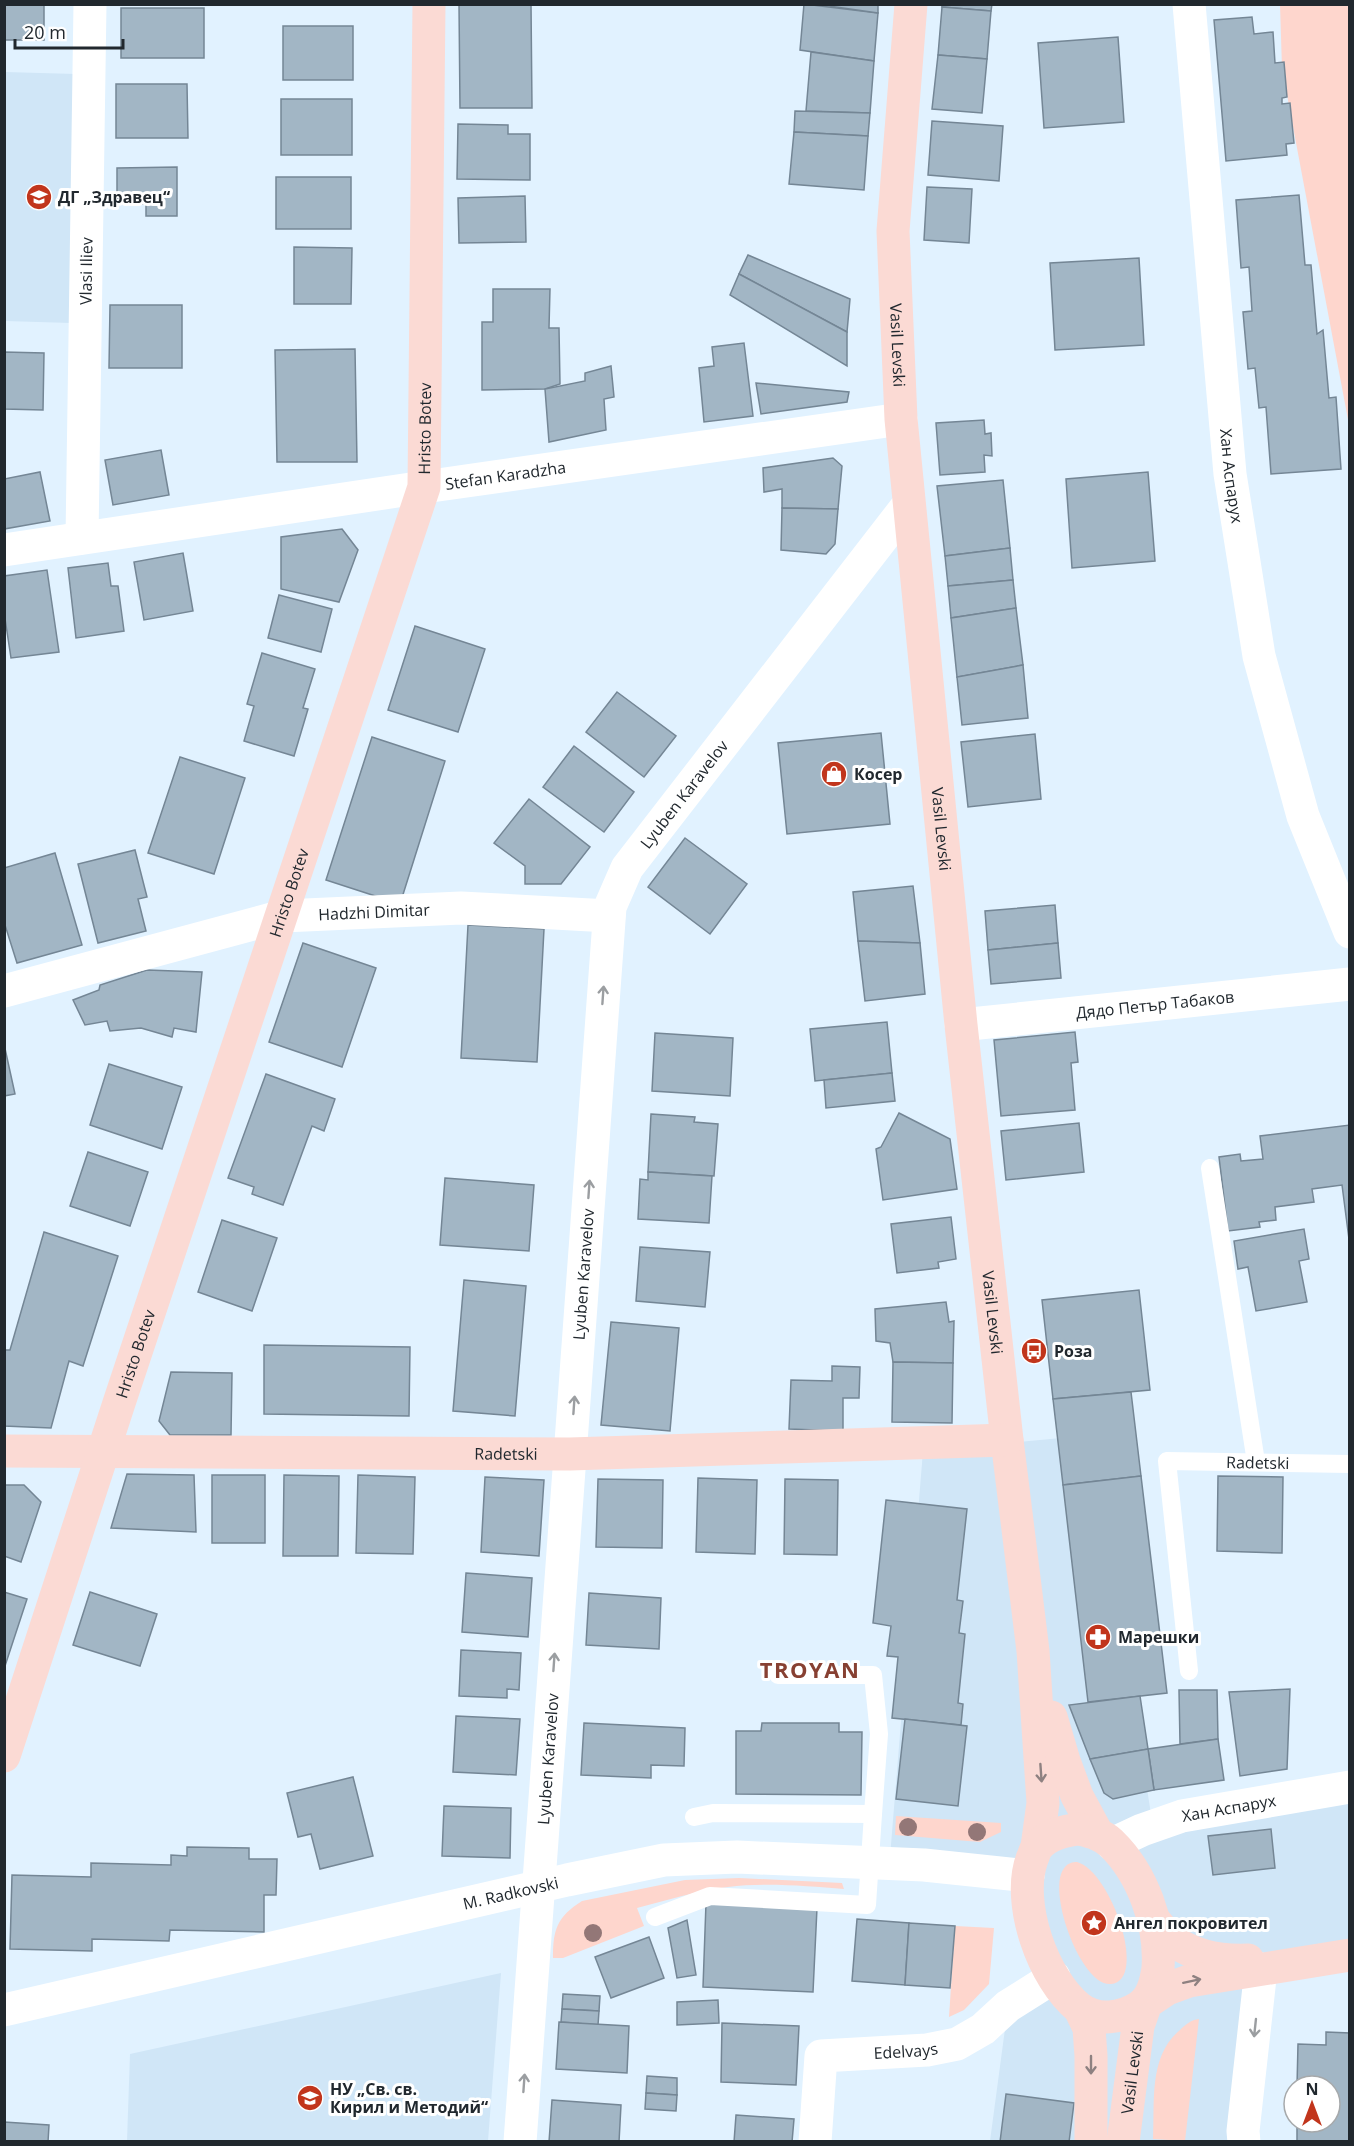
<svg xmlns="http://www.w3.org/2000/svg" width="1354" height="2146" font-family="'Open Sans',sans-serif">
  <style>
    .built { fill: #d0e6f7 }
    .green { fill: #fed6cd }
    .building { fill: #a2b6c5; stroke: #748695; stroke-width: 1.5 }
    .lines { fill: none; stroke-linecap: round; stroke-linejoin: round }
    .lane { stroke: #fff; stroke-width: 18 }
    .street { stroke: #fff; stroke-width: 33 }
    .secondary { stroke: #fbdad4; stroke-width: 33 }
    .tree { fill: #937777 }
    .oneway { stroke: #9b9ea1 }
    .oneway2 { stroke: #8e8181 }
    .labels { text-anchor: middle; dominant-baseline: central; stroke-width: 6; stroke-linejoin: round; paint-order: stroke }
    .poi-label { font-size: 16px; font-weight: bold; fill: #21282e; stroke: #fff; text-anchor: start }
    .street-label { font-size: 16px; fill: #21282e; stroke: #fff }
    .district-label { font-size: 22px; font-weight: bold; letter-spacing: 1.5px; fill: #874032; stroke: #fff }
  </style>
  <rect width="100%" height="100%" fill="#e1f2ff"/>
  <g class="built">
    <polygon points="5,72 76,74 71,323 5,321"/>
    <polygon points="1093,1435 1152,1821 1349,1786 1349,1962 1253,1979 1238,2141 990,2141 1007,2014 1041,1974 1018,1864 890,1857 923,1451"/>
    <polygon points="501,1973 488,2141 127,2141 130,2054"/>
  </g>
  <g class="green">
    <polygon points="1280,5 1349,5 1349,425 1282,68"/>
    <polygon points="896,1816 1001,1823 1001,1832 980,1842 895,1835"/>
    <path d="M1077,1862C1111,1871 1149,1981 1111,1984C1081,1987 1045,1888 1065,1867C1068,1863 1073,1862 1077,1862Z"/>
    <path d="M739,1878L842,1883L844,1889C808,1886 764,1882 728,1887C697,1891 667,1900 637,1908L644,1926L563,1958H553C553,1929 557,1917 582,1901L685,1880Z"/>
    <polygon points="955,1926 994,1928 989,1984 964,2010 949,2017"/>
    <path d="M1199,2019L1185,2141L1153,2139C1155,2103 1148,2056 1180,2030C1186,2024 1191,2020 1199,2019Z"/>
  </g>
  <g class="building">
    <rect x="4" y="4" width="40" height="36"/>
    <polygon points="459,4 531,4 532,108 460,108"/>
    <polygon points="804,4 878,13 874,61 800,50"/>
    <polygon points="815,4 878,4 878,13"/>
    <polygon points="942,4 992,4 991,11 942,7"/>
    <polygon points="942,7 991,11 987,59 938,55"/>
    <rect x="121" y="8" width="83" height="50"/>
    <polygon points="1252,17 1254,34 1273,32 1275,63 1284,62 1287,97 1282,98 1282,104 1290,103 1294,143 1286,144 1287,155 1226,161 1214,20"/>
    <rect x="283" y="26" width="70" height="54"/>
    <polygon points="1118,37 1124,122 1044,128 1038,43"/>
    <polygon points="811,52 874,61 870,113 806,111"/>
    <polygon points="938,55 987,59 982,113 932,109"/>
    <polygon points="116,84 187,84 188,138 116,138"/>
    <rect x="281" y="99" width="71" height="56"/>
    <polygon points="795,111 870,113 868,136 794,132"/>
    <polygon points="932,121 1003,126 999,181 928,175"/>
    <polygon points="458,124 508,125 508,134 530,134 530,180 457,179"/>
    <polygon points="794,132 868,136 864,190 789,184"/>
    <polygon points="177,167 177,216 146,216 146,204 117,204 117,168"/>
    <rect x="276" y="177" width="75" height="52"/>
    <polygon points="927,187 972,189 969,243 924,240"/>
    <polygon points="1299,195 1305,265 1311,265 1317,334 1323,330 1329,398 1336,397 1341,469 1271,474 1266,407 1259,408 1255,368 1248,369 1243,312 1252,311 1249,267 1241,268 1236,200"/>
    <polygon points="525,196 526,242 459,243 458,198"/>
    <polygon points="294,247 352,248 351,304 294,304"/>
    <polygon points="748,255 850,299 847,332 739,274"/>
    <polygon points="1139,258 1144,345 1055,350 1050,263"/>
    <polygon points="739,274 847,332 847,366 730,295"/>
    <polygon points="493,289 550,289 549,328 559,328 560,384 545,389 482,390 482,322 493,322"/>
    <polygon points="110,305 182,305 182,368 109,368"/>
    <polygon points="744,343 753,416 704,422 699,368 714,366 712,347"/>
    <polygon points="355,349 357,462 277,462 275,350"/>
    <polygon points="4,352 44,353 43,410 4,409"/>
    <polygon points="611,366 614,397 604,399 606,430 549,442 545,389 585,381 585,373"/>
    <polygon points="756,383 849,392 847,402 761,414"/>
    <polygon points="984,420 985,434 991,433 992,456 984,455 985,472 940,475 936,423"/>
    <polygon points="161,450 169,495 113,505 105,460"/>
    <polygon points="833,458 842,466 838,509 782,508 782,489 764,492 763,468"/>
    <polygon points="40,472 50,521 4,529 4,479"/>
    <polygon points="1148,472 1155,561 1072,568 1066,479"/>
    <polygon points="1003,480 1010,548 945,556 937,486"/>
    <polygon points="782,508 838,509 835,544 826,554 781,550"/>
    <polygon points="342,529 358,550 339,602 281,589 281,537"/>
    <polygon points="1010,548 1013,580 948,586 945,556"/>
    <polygon points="183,553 193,611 144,620 134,562"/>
    <polygon points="108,563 111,586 118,586 124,631 76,638 68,568"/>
    <polygon points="47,570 59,652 11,658 4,612 4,576"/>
    <polygon points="1013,580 1016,608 951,618 948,586"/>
    <polygon points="279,595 332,609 321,652 268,638"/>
    <polygon points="1016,608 1023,665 957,677 951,618"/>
    <polygon points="415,626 485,649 458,732 388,710"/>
    <polygon points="262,653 315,669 303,708 308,709 294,756 244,741 254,706 247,704"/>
    <polygon points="1023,665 1028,718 962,725 957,677"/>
    <polygon points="617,692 676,736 644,777 586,732"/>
    <polygon points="881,733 890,824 787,834 778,743"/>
    <polygon points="1035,734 1041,799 968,807 961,742"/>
    <polygon points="372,737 445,761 400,904 326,880"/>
    <polygon points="574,746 634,792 604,832 543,787"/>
    <polygon points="180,757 245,778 214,874 148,853"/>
    <polygon points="529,799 590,847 561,884 525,884 525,866 494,843"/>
    <polygon points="685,838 747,884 710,934 648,887"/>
    <polygon points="135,850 147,897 138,899 146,931 98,943 78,864"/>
    <polygon points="55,853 82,945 17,963 4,922 4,868"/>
    <polygon points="913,886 920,943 858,941 853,892"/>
    <polygon points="1055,905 1058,943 988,950 985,911"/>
    <polygon points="468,925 544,929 537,1062 461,1058"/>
    <polygon points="858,941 920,943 925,994 865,1001"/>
    <polygon points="303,943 376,968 342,1067 269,1042"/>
    <polygon points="1058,943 1061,978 991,984 988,950"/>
    <polygon points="147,970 202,972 196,1032 174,1028 172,1037 141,1028 110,1031 107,1021 85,1025 73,1000 99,990 100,985"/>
    <polygon points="887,1022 892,1073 815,1081 810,1029"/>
    <polygon points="1075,1032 1078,1062 1071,1063 1075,1110 1001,1116 994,1040"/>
    <polygon points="655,1033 733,1038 730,1096 652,1091"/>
    <polygon points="4,1044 15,1094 4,1096"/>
    <polygon points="109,1064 182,1087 162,1149 90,1125"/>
    <polygon points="892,1073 895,1101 826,1108 824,1080"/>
    <polygon points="266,1074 335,1099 324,1131 312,1126 283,1205 252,1194 254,1187 228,1178"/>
    <polygon points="899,1113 950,1139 957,1189 883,1200 876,1149 881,1147"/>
    <polygon points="651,1114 695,1117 694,1122 718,1124 714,1176 648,1172"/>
    <polygon points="1079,1123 1084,1172 1006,1180 1001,1131"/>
    <polygon points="1350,1125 1350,1247 1342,1185 1312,1189 1314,1202 1275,1207 1276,1220 1259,1222 1260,1227 1228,1231 1219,1157 1240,1154 1241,1161 1263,1159 1260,1136"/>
    <polygon points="88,1152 148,1172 130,1226 70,1206"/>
    <polygon points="648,1172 712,1176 709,1223 638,1219 640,1179 648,1180"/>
    <polygon points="445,1178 534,1185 529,1251 440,1245"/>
    <polygon points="951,1217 956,1259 938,1262 939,1268 897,1273 891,1224"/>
    <polygon points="222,1220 277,1238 252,1311 198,1292"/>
    <polygon points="1304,1229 1309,1259 1299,1261 1307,1302 1256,1311 1248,1267 1238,1269 1234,1241"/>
    <polygon points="44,1232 118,1256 83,1366 69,1361 51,1428 4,1426 4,1350 10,1350"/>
    <polygon points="640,1247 710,1252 705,1307 636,1301"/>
    <polygon points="464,1280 526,1286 515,1416 453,1411"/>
    <polygon points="1139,1290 1150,1390 1053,1399 1042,1300"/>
    <polygon points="946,1302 949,1322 954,1321 953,1363 893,1362 890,1343 876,1341 875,1309"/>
    <polygon points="611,1322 679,1328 670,1431 601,1425"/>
    <polygon points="264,1345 410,1347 409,1416 264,1414"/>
    <polygon points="893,1362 953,1363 952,1423 892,1422"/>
    <polygon points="832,1366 860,1367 859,1398 843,1398 843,1431 789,1429 791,1380 832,1381"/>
    <polygon points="171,1372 232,1373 231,1435 170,1435 159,1421"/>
    <polygon points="1131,1392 1141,1476 1063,1485 1053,1399"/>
    <polygon points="127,1474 194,1475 196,1532 111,1528"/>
    <rect x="212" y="1475" width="53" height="68"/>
    <polygon points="284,1475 339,1476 338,1556 283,1556"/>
    <polygon points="358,1475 415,1477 413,1554 356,1553"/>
    <polygon points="1141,1476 1167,1693 1088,1702 1063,1485"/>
    <polygon points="1218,1476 1283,1477 1282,1553 1217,1551"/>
    <polygon points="485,1477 544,1480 539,1556 481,1552"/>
    <polygon points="698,1478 757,1480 755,1554 696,1552"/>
    <polygon points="598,1479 663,1480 662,1548 596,1547"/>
    <polygon points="785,1479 838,1480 837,1555 784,1554"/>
    <polygon points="4,1485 24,1485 41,1502 21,1562 4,1556"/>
    <polygon points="886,1500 967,1509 957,1600 963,1601 959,1633 965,1634 958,1703 963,1704 961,1725 892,1718 898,1657 887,1656 891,1626 873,1623"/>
    <polygon points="466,1573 532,1578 528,1637 462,1632"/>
    <polygon points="4,1592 27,1599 4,1669"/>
    <polygon points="90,1592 157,1614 140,1666 73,1645"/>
    <polygon points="589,1593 661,1598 659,1649 586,1645"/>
    <polygon points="461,1650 521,1653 519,1690 507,1689 507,1698 459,1696"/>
    <polygon points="1290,1689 1287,1769 1240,1776 1229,1692"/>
    <polygon points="1179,1690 1217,1690 1218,1739 1180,1744"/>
    <polygon points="1140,1696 1148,1749 1090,1759 1069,1705"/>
    <polygon points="456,1716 520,1719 516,1775 453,1772"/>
    <polygon points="905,1719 967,1726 958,1806 896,1799"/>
    <polygon points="584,1723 685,1728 684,1766 651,1765 651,1778 581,1775"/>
    <polygon points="762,1723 839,1723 839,1732 862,1732 861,1795 736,1794 736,1731 761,1731"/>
    <polygon points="1218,1739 1224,1780 1154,1790 1148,1749"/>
    <polygon points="1148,1749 1154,1790 1113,1799 1104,1793 1090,1759"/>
    <polygon points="353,1777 373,1856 320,1869 311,1834 298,1837 287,1793"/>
    <polygon points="444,1806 511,1808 510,1858 442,1856"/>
    <polygon points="1271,1829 1275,1868 1213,1875 1208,1836"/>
    <polygon points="187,1847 249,1848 249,1859 277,1859 276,1895 264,1895 264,1932 170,1930 169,1941 92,1939 92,1951 10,1949 12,1875 91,1877 91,1863 171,1865 171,1855 187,1856"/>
    <polygon points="706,1903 817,1908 813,1992 703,1987"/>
    <polygon points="857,1919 909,1923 905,1985 852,1981"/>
    <polygon points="687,1920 696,1975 677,1978 668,1928"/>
    <polygon points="909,1923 955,1926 950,1988 905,1985"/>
    <polygon points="649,1937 664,1978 611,1998 595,1957"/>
    <polygon points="563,1994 600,1996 599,2011 562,2009"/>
    <polygon points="718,2000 719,2023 677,2025 677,2002"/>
    <polygon points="562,2009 599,2011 598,2025 561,2022"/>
    <polygon points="559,2022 629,2026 627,2073 556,2069"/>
    <polygon points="722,2023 799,2026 796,2085 721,2082"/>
    <polygon points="1326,2032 1350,2033 1350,2142 1297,2142 1297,2122 1330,2122 1330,2086 1297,2086 1298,2044 1326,2045"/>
    <polygon points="647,2076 677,2078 677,2095 646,2093"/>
    <polygon points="646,2093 677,2095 676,2111 645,2109"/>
    <polygon points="1006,2094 1074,2103 1069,2142 1000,2142"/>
    <polygon points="552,2100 621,2105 619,2142 549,2142"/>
    <polygon points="736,2115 794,2119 792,2142 734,2142"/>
    <polygon points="4,2122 49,2125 48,2142 4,2142"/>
  </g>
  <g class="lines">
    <g class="lane">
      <polyline points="1210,1168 1256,1462"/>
      <path id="s1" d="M1189,1671L1167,1461L1350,1464"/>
      <polyline points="778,1675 873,1675 879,1734 873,1814"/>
      <polyline points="655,1917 710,1896 867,1905 873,1814 713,1813 694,1817"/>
    </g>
    <g class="street">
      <path id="s2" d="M1189,4L1230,474L1259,656L1303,816L1350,932"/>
      <path id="s3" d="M82,538L90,4"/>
      <path id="s4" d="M4,550L424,487L901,419"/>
      <path id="s5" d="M4,991L283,916L461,908L609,916"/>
      <path id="s6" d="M961,1025L1350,984"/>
      <path id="s7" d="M1112,1844L1142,1830L1182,1816L1350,1787"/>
      <path id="s8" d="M4,2010L567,1880L664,1860L737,1857L924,1865L1028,1876"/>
      <path id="s9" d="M520,2142L610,907L627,868L908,505"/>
      <path id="s10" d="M815,2142L821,2056L927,2050L957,2044L983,2029L1008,2006L1054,1977"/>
      <polyline points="1244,2142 1243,2131 1261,1969"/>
    </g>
    <g class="secondary">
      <path id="s11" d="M911,4L893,231L901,419L961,1025L1007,1440L1033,1651L1043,1803L1037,1847"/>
      <path id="s12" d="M4,1451L570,1454L1007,1440"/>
      <polyline points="1051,1717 1064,1761 1077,1796 1097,1833"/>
      <path id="s13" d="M4,1756L119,1403L424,487L429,4"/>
      <path d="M1079,1829C1091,1832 1101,1834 1111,1843C1143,1874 1161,1925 1158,1968C1156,1983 1152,1999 1139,2007C1122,2018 1097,2022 1079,2008C1043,1979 1016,1903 1032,1859C1034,1855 1035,1849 1038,1846C1049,1834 1064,1831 1079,1829Z"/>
      <path d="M1153,1919C1159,1926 1165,1934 1172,1940C1193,1956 1222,1961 1248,1960"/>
      <polyline points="1080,2009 1089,2028 1091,2056 1091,2142"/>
      <path id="s14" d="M1123,2142L1138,2026L1146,2003L1167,1989L1189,1981L1350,1955"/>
    </g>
  </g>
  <g class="tree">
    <circle cx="908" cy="1827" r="9"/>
    <circle cx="977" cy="1832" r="9"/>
    <circle cx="593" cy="1933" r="9"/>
  </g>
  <defs><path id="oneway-shaft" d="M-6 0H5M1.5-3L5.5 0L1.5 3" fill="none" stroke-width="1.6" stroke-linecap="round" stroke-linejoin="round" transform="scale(1.5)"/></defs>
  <g class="oneway">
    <use href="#oneway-shaft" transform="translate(603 995) rotate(-86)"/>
    <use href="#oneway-shaft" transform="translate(589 1189) rotate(-86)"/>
    <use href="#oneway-shaft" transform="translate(574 1405) rotate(-86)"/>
    <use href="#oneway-shaft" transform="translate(554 1662) rotate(-86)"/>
    <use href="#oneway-shaft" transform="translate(1255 2028) rotate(96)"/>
    <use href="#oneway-shaft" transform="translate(524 2083) rotate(-86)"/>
  </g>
  <g class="oneway2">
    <use href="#oneway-shaft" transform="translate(1041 1773) rotate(86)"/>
    <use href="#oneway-shaft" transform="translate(1192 1981) rotate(-12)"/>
    <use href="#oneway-shaft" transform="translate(1091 2065) rotate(90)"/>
  </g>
  <defs>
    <g id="school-disc" transform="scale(1.35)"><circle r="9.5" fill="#c1351c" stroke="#fff"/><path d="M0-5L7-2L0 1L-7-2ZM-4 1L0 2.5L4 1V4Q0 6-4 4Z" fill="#fff"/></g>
    <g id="shop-disc" transform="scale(1.35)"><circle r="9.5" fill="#c1351c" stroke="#fff"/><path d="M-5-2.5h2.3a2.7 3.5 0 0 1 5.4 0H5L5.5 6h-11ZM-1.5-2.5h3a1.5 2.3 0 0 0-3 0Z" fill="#fff"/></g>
    <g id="bus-disc" transform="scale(1.35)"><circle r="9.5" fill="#c1351c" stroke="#fff"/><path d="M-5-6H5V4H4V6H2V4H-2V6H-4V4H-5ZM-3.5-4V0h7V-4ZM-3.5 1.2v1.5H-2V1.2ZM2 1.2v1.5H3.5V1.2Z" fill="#fff"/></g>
    <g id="pharmacy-disc" transform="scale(1.35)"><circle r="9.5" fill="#c1351c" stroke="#fff"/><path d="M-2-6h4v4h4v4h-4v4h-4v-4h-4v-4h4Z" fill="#fff"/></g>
    <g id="sight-disc" transform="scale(1.35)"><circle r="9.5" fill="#c1351c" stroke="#fff"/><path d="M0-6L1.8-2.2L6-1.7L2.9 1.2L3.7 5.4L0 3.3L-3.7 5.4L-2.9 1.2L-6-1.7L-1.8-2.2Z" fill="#fff"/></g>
  </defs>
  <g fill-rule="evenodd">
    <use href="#school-disc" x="39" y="197"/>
    <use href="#shop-disc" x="834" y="774"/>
    <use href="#bus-disc" x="1034" y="1351"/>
    <use href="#pharmacy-disc" x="1098" y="1637"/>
    <use href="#sight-disc" x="1094" y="1923"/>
    <use href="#school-disc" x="310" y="2098"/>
  </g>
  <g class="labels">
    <g class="poi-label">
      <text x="58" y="197">ДГ „Здравец“</text>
      <text x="854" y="774">Косер</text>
      <text x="1054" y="1351">Роза</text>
      <text x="1118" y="1637">Марешки</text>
      <text x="1114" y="1923">Ангел покровител</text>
      <text x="330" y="2089">НУ „Св. св.<tspan x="330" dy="18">Кирил и Методий“</tspan></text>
    </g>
    <g class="street-label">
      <text stroke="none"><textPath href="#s3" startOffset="267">Vlasi Iliev</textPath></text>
      <text stroke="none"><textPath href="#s11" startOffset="342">Vasil Levski</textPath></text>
      <text stroke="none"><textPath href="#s13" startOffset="1395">Hristo Botev</textPath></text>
      <text stroke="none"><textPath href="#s4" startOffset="507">Stefan Karadzha</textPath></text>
      <text stroke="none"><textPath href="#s2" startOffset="474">Хан Аспарух</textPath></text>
      <text stroke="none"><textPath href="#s9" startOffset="1374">Lyuben Karavelov</textPath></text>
      <text stroke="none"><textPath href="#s11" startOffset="828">Vasil Levski</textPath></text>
      <text stroke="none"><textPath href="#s13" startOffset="909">Hristo Botev</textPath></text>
      <text stroke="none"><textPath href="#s5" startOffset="380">Hadzhi Dimitar</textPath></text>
      <text stroke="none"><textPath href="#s6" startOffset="195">Дядо Петър Табаков</textPath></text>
      <text stroke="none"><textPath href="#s9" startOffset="870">Lyuben Karavelov</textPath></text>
      <text stroke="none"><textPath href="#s11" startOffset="1314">Vasil Levski</textPath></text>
      <text stroke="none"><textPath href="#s13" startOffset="423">Hristo Botev</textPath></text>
      <text stroke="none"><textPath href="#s12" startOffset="502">Radetski</textPath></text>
      <text stroke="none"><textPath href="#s1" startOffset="302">Radetski</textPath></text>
      <text stroke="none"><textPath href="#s9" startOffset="384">Lyuben Karavelov</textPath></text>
      <text stroke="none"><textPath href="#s7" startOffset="123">Хан Аспарух</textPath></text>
      <text stroke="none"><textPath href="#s8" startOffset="520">M. Radkovski</textPath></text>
      <text stroke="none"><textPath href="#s10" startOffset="171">Edelvays</textPath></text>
      <text stroke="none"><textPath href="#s14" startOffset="70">Vasil Levski</textPath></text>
    </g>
    <g class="district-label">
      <text x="810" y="1669">TROYAN</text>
    </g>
  </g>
  <rect width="1354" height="2146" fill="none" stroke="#21282e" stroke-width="12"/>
  <g transform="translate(1312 2104)"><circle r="28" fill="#ffffff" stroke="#a6a9ab" stroke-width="1.5"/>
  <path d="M0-4.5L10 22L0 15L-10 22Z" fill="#c1351c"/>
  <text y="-9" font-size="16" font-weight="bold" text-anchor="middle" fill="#21282e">N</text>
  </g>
  <path d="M15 39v9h108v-9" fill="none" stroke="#21282e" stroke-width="3"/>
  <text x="24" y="39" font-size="18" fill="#21282e" stroke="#ffffff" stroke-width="4.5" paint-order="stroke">20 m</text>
</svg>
